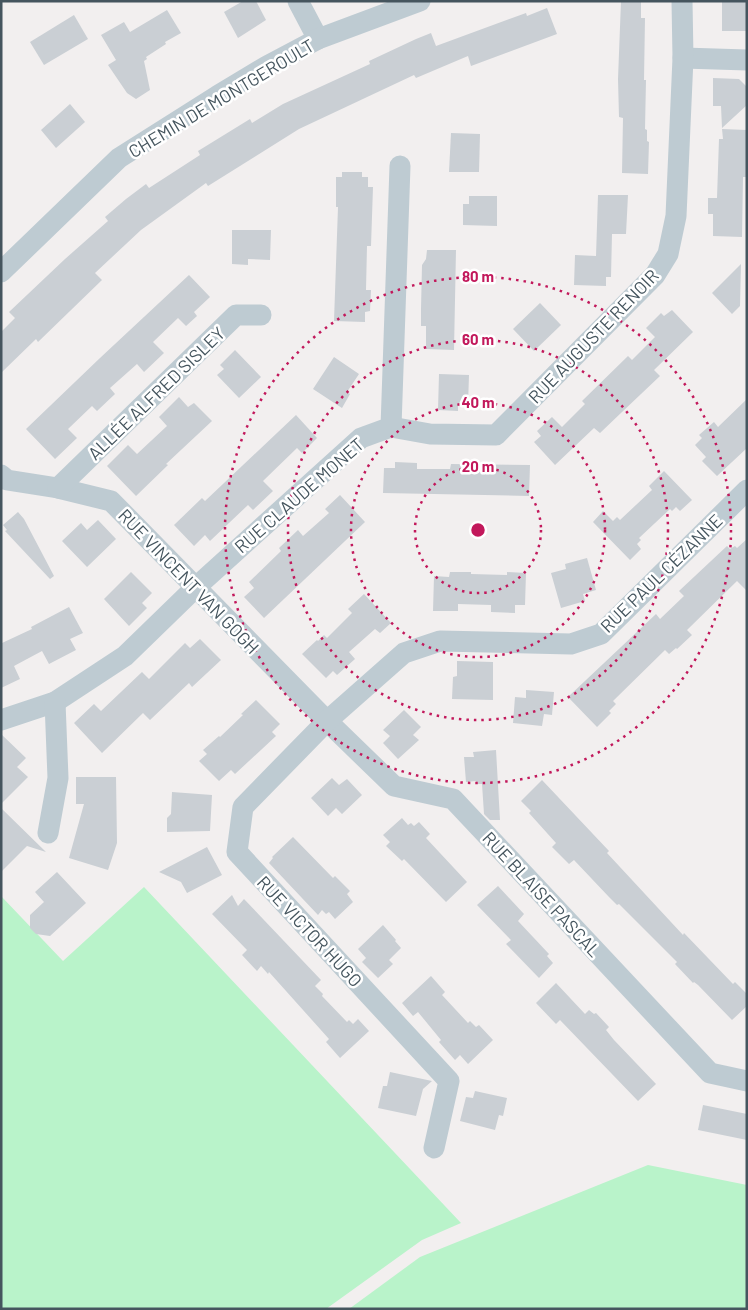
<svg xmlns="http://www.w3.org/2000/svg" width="748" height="1310" font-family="Barlow,sans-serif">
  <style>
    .green { fill: #b9f3ca }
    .building { fill: #cacfd4 }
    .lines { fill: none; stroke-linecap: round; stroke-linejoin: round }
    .minor { stroke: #becbd2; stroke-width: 21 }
    .ring { fill: none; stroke: #c2185b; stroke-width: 2.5; stroke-dasharray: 2.5 5 }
    .labels { text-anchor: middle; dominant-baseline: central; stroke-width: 5; stroke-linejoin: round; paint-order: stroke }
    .street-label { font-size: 18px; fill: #45555e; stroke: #fff }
    .centre { fill: #c2185b; stroke: #fff; stroke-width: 2.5 }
    .ring-label { font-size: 15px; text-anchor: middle; font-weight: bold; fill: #c2185b; stroke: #fff; stroke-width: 5; stroke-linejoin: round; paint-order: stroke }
  </style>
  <rect width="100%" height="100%" fill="#f2efef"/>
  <g class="green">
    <polygon points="144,887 461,1223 422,1240 326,1309 1,1309 1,896 63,961"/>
    <polygon points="648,1165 747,1185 747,1309 349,1309 420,1257"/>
  </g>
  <g class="building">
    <polygon points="243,1 256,1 266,20 238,38 224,12"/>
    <polygon points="621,1 641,1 641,18 645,18 644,80 646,80 645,129 647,130 647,141 649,142 648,174 622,173 623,118 619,117 618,79"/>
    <rect x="722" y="1" width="25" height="30"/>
    <polygon points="547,8 557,34 471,66 468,56 416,78 414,75 299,129 208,186 206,183 141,230 95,273 102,280 38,342 36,339 1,373 1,332 15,318 9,312 65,259 108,221 105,217 126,199 146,184 149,188 200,155 198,151 250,119 252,123 283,104 370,64 369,61 416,39 431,33 436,46 526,13 527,16"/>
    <polygon points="167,10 181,33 165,42 166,44 146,57 147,59 144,61 150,90 136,99 127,93 108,65 116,60 101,35 124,22 130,32"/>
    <polygon points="74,15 88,39 44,65 30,42"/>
    <polygon points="713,78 739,79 747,87 747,105 722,128 721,106 713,106"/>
    <polygon points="70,104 85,122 56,148 41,130"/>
    <polygon points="722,129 747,130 747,177 743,177 742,237 713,236 713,214 708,214 708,198 717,198 719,139 723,139"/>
    <polygon points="451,133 480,134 479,172 449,172"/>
    <polygon points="342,172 362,172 362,177 368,177 368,187 373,187 371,246 367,246 366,290 371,290 370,311 365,312 365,322 334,321 338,207 336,207 336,177 342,177"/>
    <polygon points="598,195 628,195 626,234 612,234 611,277 606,277 606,286 574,285 575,255 596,256"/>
    <polygon points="469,196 497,196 497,226 463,225 463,204 469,204"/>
    <polygon points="232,230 271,230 270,260 248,259 248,265 232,264"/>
    <polygon points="427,250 456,250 454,350 426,349 426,326 421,326 421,309 422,265 426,259"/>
    <polygon points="741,264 740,306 732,314 712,293"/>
    <polygon points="189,275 210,297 194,312 197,316 186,326 178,318 153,342 164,353 144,372 137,364 110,388 115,394 97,411 92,406 68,429 77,438 55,459 26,429 100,358"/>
    <polygon points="540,303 561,325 534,351 513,329"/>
    <polygon points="672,310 693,332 654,370 660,376 622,412 600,433 594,428 555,465 534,442 541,436 537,431 552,417 562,427 585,404 582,401 628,356 632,360 655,337 646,328 661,313 664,316"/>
    <polygon points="235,350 261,377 239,398 217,375 224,369 220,365"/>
    <polygon points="334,357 359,374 347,392 350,394 342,408 313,389"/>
    <polygon points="439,374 469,375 468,405 458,405 458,411 438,410"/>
    <polygon points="179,397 188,407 194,403 212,421 166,464 168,465 136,496 107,466 128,445 137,454 167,426 159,417"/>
    <polygon points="747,399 747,448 717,476 702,461 706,457 695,445 702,438 699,435 714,422 718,427"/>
    <polygon points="296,415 317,438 302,453 297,448 263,481 273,491 253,510 248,505 210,541 205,535 194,546 174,525 202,498 205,501"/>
    <polygon points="395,462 417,463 417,469 450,469 451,464 530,465 529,496 383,493 384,468 395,468"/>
    <polygon points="664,471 692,500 680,511 676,507 672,511 670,509 639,538 641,540 637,544 641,549 630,560 593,522 603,511 613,521 617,517 620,520 652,490 649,486"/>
    <polygon points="340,495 365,522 264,618 244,597 254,588 249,582 281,551 279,548 298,530 303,536 329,513 325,509"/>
    <polygon points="18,512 24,519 54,576 50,579 5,531 7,530 3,525"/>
    <polygon points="98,520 116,539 87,567 62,541 81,523 87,530"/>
    <polygon points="747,539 747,591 737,581 687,630 692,635 677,649 676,648 669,654 665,650 613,701 616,704 609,711 611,713 597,727 568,697 656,614 660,619 684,596 679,591 727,546 730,549 735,546 737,548"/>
    <polygon points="587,558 596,590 583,594 585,601 561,608 551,573 566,569 565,564"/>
    <polygon points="131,572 152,593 142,603 147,608 129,626 104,599"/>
    <polygon points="450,572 471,572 471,574 507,575 507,572 526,573 525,605 515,605 515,613 491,612 491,605 458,604 458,611 433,611 434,576 449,577"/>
    <polygon points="364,594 391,623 380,633 375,629 349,652 355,659 337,675 333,671 326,678 302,654 317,640 318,641 324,635 327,638 352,613 348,609"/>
    <polygon points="69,607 83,633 70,639 76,650 49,664 42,651 14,666 20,679 1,688 1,641 2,643 32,629 31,627"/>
    <polygon points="200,639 221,660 192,687 189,683 150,720 143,713 102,753 74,723 94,704 101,711 142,672 149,679 185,643 190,648"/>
    <polygon points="457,661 493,662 493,700 452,699 453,677 457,676"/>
    <polygon points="526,690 554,692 552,715 544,714 542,726 513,723 515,697 526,698"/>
    <polygon points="256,700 280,724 272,732 276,736 235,774 231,770 219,781 199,761 207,754 203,750 219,736 220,737 243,715 241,714"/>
    <polygon points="404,710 421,727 413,735 419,740 398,759 383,743 390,736 383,730"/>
    <polygon points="1,734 26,758 17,767 28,777 1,804"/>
    <polygon points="496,750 500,820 490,820 484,814 482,784 476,784 476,781 466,782 464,757 474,757 473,752"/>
    <polygon points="76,777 116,777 117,843 108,870 69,858 84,804 76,804"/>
    <polygon points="332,778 339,785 347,779 362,795 342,814 336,808 328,816 311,798"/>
    <polygon points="542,780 609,851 607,853 683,935 684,933 733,984 735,982 747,994 747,1006 732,1020 698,985 694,982 693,983 675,964 677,962 619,904 617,905 609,897 574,860 569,864 552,847 556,843 529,813 531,811 521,801"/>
    <polygon points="172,792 212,795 210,831 167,832 167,818 171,814"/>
    <polygon points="1,808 46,852 27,846 1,872"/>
    <polygon points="402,818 408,825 411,823 414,826 419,822 430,834 426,838 467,882 446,902 404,859 402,861 386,846 390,842 383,835"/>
    <polygon points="293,837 333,878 335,876 350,891 347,894 353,902 335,919 329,912 326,914 322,910 318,915 269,863 273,858 272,857"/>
    <polygon points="207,847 222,875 187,893 181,882 159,872"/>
    <polygon points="57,872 86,903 50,936 36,934 30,928 30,915 44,902 35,892"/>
    <polygon points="498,886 524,914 518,921 549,954 547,956 553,963 539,978 506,944 511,940 477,905"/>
    <polygon points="232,895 238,906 244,899 321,980 315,986 323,994 322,996 347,1022 349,1020 353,1024 358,1019 369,1031 340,1058 326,1042 329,1039 269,972 268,974 261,966 257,971 242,955 247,950 212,914"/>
    <polygon points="383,925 396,940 395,941 401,948 389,960 393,964 378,978 362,962 366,958 358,949"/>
    <polygon points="431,976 445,992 442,995 468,1023 470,1021 476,1027 479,1025 493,1040 468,1064 460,1055 455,1060 439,1042 441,1040 418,1012 413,1016 402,1003"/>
    <polygon points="556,983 585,1014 589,1010 594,1014 596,1013 609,1027 606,1030 614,1040 656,1084 638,1101 560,1020 556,1024 536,1003"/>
    <polygon points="390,1072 432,1081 423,1089 416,1116 378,1108 383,1086 387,1086"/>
    <polygon points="475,1091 507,1098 503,1116 499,1115 495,1130 460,1121 466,1097 473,1098"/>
    <polygon points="703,1105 747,1114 747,1140 698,1130"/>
  </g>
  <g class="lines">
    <g class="minor">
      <polyline points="298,1 318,39"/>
      <polyline points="683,58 747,60"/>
      <polyline points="1,272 119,158 217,96 267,66 318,39 420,1"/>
      <polyline points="391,427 430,434 496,435 655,275 668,254 676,216 683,58 682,1"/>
      <polyline points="1,475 7,480 58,488 111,501 327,721 394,786 453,799 710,1073 747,1081"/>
      <polyline points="58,488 236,315 261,315"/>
      <polyline points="1,720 55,702 125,656 195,588 361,438 391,427 400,166"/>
      <polyline points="48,833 58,778 55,702"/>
      <polyline points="434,1148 449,1081 237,852 243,807 327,721 404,653 440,641 571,644 601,634 747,490"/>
    </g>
  </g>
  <g class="ring">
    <circle cx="478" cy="530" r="63"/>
    <circle cx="478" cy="530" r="127"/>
    <circle cx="478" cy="530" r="190"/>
    <circle cx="478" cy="530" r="253"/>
  </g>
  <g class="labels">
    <g class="street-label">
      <text transform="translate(221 98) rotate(-31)">CHEMIN DE MONTGEROULT</text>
      <text transform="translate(593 336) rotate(-46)">RUE AUGUSTE RENOIR</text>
      <text transform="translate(156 393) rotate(-44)">ALLÉE ALFRED SISLEY</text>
      <text transform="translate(299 495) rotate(-41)">RUE CLAUDE MONET</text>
      <text transform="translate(661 573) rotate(-44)">RUE PAUL CÉZANNE</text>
      <text transform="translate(189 581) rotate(46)">RUE VINCENT VAN GOGH</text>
      <text transform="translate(542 894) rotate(47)">RUE BLAISE PASCAL</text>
      <text transform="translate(310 931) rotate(47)">RUE VICTOR HUGO</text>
    </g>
  </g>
  <circle cx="478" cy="530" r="8" class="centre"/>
  <g class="ring-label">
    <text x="478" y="282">80 m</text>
    <text x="478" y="345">60 m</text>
    <text x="478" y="408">40 m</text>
    <text x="478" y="472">20 m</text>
  </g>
  <rect width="748" height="1310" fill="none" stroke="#45555e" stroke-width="5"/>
</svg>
